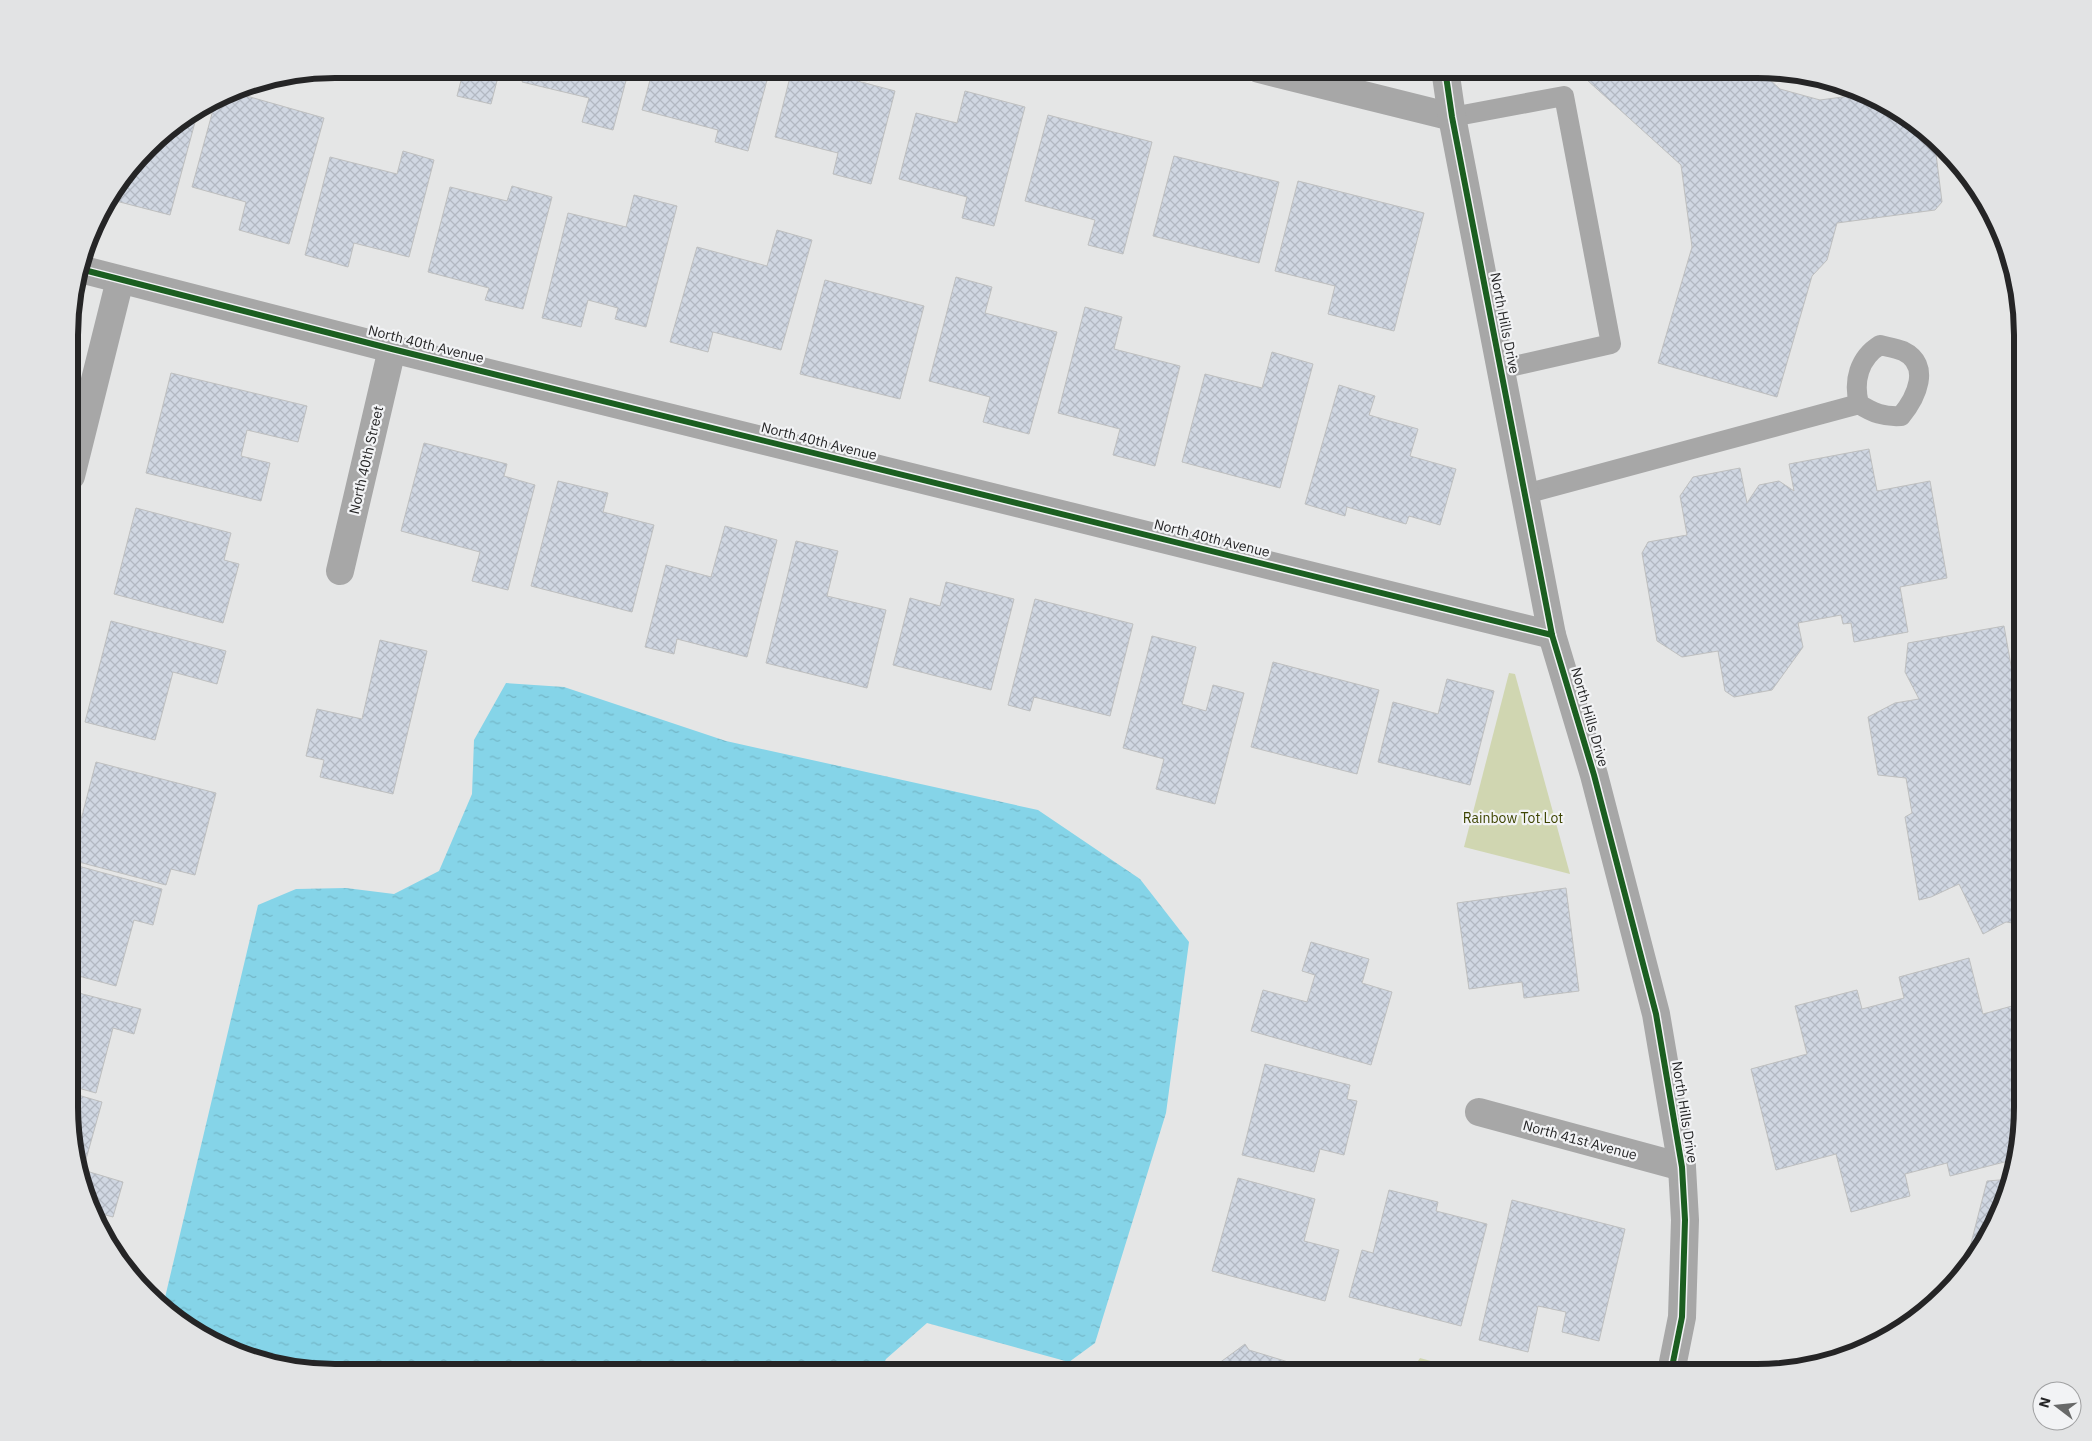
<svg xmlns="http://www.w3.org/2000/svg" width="2092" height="1441" font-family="'IBM Plex Sans',sans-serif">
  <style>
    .grass { fill: url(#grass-dots) }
    .park { fill: #d0d6b1 }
    .water { fill: url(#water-ripples) }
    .building { fill: url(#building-cross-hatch); stroke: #bebfbf }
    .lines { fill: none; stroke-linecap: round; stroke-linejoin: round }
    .service { stroke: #a7a7a7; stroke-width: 20 }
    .minor { stroke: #a7a7a7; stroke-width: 28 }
    .cycleway-casing { stroke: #f2f3f5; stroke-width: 9 }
    .cycleway { stroke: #1b5e20; stroke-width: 6 }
    .labels { text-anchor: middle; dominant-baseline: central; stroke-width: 4.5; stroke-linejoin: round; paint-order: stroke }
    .street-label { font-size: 14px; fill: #252526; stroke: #f2f3f5 }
    .park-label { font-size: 14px; fill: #3e4502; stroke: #f2f3f5 }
    .rim { fill: none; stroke: #252526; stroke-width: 6 }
  </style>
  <defs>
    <pattern id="grass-dots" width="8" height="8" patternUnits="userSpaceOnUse" patternTransform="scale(1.25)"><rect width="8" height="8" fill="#d0d6b1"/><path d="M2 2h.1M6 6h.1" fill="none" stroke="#b2b898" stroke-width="1.8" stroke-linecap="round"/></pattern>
    <pattern id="water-ripples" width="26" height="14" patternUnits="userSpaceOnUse" patternTransform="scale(1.25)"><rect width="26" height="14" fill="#85d4e8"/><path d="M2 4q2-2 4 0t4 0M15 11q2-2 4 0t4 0" fill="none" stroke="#73b6c7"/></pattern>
    <pattern id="building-cross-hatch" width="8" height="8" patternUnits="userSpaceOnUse" patternTransform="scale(1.25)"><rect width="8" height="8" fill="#d0d7e2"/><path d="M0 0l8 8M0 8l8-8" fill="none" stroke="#b2b8c2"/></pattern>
  </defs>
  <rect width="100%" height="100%" fill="#e5e6e6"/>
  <polygon class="grass" points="1986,203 1996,217 2023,318 2023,328"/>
  <g class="park">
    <polygon points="1509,673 1515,674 1570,874 1464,847"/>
    <polygon points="1420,1358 1470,1372 1411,1372"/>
  </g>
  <polygon class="water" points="506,683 564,687 726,741 1038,810 1140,879 1189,942 1166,1113 1095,1343 1069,1362 927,1323 886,1359 880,1372 318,1372 249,1358 173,1317 163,1306 258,905 296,889 346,888 394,894 439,871 472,794 474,740"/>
  <g class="building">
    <polygon points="464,69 500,69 491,104 457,96"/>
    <polygon points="525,69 629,69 613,130 582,122 589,98 522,82"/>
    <polygon points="653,69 770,69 748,151 715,142 718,130 642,110"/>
    <polygon points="792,69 837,69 835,75 895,91 871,184 833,174 838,153 775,137"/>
    <polygon points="1597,69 1758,69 1780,89 1820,100 1865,94 1919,124 1934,138 1942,202 1935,210 1837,223 1827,260 1812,276 1777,397 1658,363 1692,247 1681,165 1587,80"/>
    <polygon points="229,91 324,118 289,244 239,230 246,202 192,187 216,99"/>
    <polygon points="965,91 1025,107 994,226 962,218 967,197 899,179 916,113 957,123"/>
    <polygon points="198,111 170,215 112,200 114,194 159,135"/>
    <polygon points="1048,115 1152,142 1123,254 1088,245 1095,220 1025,201"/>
    <polygon points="403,151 434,160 409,257 354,243 348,267 305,255 330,157 397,174"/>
    <polygon points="1174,156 1279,182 1259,263 1153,236"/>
    <polygon points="1298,181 1424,213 1394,331 1328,314 1335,286 1275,271"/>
    <polygon points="512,186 552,197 523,309 485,300 489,288 428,272 450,187 507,201"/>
    <polygon points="634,195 677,206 646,327 615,319 618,308 588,300 581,327 542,318 568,213 626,227"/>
    <polygon points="777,230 812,240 781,350 713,332 708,352 670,342 697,247 767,266"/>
    <polygon points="956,277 992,287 985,313 1057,332 1029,434 983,422 990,397 929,381"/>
    <polygon points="825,280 924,306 900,399 800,374"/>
    <polygon points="1085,307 1122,317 1114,349 1180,366 1155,466 1113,455 1120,429 1058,413"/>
    <polygon points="1272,352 1313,364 1280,488 1182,462 1205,374 1262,388"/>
    <polygon points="171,373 307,406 298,442 247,430 241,456 270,463 261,501 146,473"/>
    <polygon points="1339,385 1375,396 1369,415 1418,429 1410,456 1456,469 1440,525 1409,516 1406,524 1347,507 1345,516 1305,504"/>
    <polygon points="424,443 507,464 504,476 535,485 508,590 472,581 480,552 401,531"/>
    <polygon points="1869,449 1877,491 1930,481 1947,578 1900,587 1908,632 1854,642 1851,623 1843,624 1841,615 1798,623 1803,647 1772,690 1734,697 1725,691 1718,651 1682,657 1657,641 1642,553 1648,542 1687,535 1680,496 1693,477 1740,468 1747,503 1759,485 1779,481 1794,491 1789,464"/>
    <polygon points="558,481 608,493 603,512 654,525 632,612 531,586"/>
    <polygon points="136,508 231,533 224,560 239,564 223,623 114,594"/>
    <polygon points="725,526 777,540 747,657 677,639 674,654 645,647 666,565 711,577"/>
    <polygon points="796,541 838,551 827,596 886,610 867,688 766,663"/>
    <polygon points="946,582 1014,599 991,690 893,665 910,598 940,606"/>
    <polygon points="1035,599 1133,624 1110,716 1034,697 1030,711 1008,705"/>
    <polygon points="111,621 226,651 217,684 173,672 155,740 85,722"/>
    <polygon points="2004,626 2012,671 2023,669 2023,922 2019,924 2006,922 1983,934 1959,884 1931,897 1919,900 1905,817 1912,813 1906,778 1878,775 1868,717 1895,703 1919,699 1905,672 1908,643"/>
    <polygon points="1152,636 1196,647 1182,704 1206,711 1213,685 1244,693 1215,804 1156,789 1164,759 1123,748"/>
    <polygon points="380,640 427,651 393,794 320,777 324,760 306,756 317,709 362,719"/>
    <polygon points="1273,662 1379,690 1357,774 1251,747"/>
    <polygon points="1447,679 1494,691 1470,785 1378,762 1393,702 1438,714"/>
    <polygon points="96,762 216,793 195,875 171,869 166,885 71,860 71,829 78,831"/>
    <polygon points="71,864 162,889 153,925 134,920 116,986 71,974"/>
    <polygon points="1566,888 1579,991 1524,998 1522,982 1469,989 1457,903"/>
    <polygon points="1311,942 1369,959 1362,983 1392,992 1371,1065 1251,1031 1263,990 1307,1002 1315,975 1302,971"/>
    <polygon points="1969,958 1983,1014 2023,1003 2023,1123 2018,1147 2013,1149 2016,1159 1950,1176 1947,1163 1905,1174 1910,1196 1851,1212 1836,1154 1776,1170 1751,1069 1807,1054 1795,1006 1857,990 1862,1009 1904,998 1899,977"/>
    <polygon points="71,991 141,1009 134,1034 113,1028 96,1093 71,1086"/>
    <polygon points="1265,1064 1350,1085 1347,1099 1357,1101 1344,1155 1320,1149 1314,1172 1242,1155"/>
    <polygon points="71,1093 102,1102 83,1170 123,1182 113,1217 95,1212 71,1141"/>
    <polygon points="1238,1178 1315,1199 1304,1241 1339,1250 1325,1301 1212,1271"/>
    <polygon points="2012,1179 2009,1192 1974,1257 1968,1255 1987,1181"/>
    <polygon points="1389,1190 1438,1202 1436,1211 1487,1224 1461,1326 1349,1297 1362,1250 1373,1253"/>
    <polygon points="1512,1200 1625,1229 1599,1341 1562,1332 1566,1312 1538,1306 1528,1352 1479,1340"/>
    <polygon points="1245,1344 1249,1350 1321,1372 1207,1372"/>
  </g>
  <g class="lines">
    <g class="service">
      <polyline points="1452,117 1564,96 1611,344 1501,369"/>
      <path d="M1525,494L1859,404C1873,413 1884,417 1901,416C1916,398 1932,365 1903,351C1896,348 1888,347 1880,345C1859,358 1853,381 1859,404"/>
    </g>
    <g class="minor">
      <polyline points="1259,69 1452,117"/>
      <polyline points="1445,69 1452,117 1552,635 1594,775 1656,1014 1682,1167 1685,1220 1682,1317 1671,1372"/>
      <polyline points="80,269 392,349 1552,635"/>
      <polyline points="71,476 120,280"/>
      <polyline points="340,571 392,349"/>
      <polyline points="1479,1112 1682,1167"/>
    </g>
    <g class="cycleway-casing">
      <g id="cycleway">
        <polyline points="1445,69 1452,117 1552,635 1594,775 1656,1014 1682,1167 1685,1220 1682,1317 1671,1372"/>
        <polyline points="80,269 392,349 1552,635"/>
      </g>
    </g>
    <use href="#cycleway" class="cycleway"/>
  </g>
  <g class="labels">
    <g class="street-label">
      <text transform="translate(1505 323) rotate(79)">North Hills Drive</text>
      <text transform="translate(426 344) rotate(14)">North 40th Avenue</text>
      <text transform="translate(819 441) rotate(14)">North 40th Avenue</text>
      <text transform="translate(366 460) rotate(-77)">North 40th Street</text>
      <text transform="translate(1212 538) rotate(14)">North 40th Avenue</text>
      <text transform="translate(1590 717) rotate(74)">North Hills Drive</text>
      <text transform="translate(1685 1112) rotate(81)">North Hills Drive</text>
      <text transform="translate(1580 1140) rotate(15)">North 41st Avenue</text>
    </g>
    <g class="park-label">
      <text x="1513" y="818">Rainbow Tot Lot</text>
    </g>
  </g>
  <path d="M0 0H2092V1441H0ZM335 78H1757A257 257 0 0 1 2014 335V1107A257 257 0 0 1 1757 1364H335A257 257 0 0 1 78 1107V335A257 257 0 0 1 335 78Z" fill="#e2e3e4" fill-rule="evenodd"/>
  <path class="rim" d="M335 78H1757A257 257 0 0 1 2014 335V1107A257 257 0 0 1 1757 1364H335A257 257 0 0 1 78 1107V335A257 257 0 0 1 335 78Z"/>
  <g transform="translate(2057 1406) rotate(286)"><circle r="24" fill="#f2f3f5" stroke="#a0a1a2"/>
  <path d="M0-4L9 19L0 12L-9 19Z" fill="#686969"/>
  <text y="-8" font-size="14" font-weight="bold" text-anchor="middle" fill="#252526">N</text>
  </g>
</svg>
